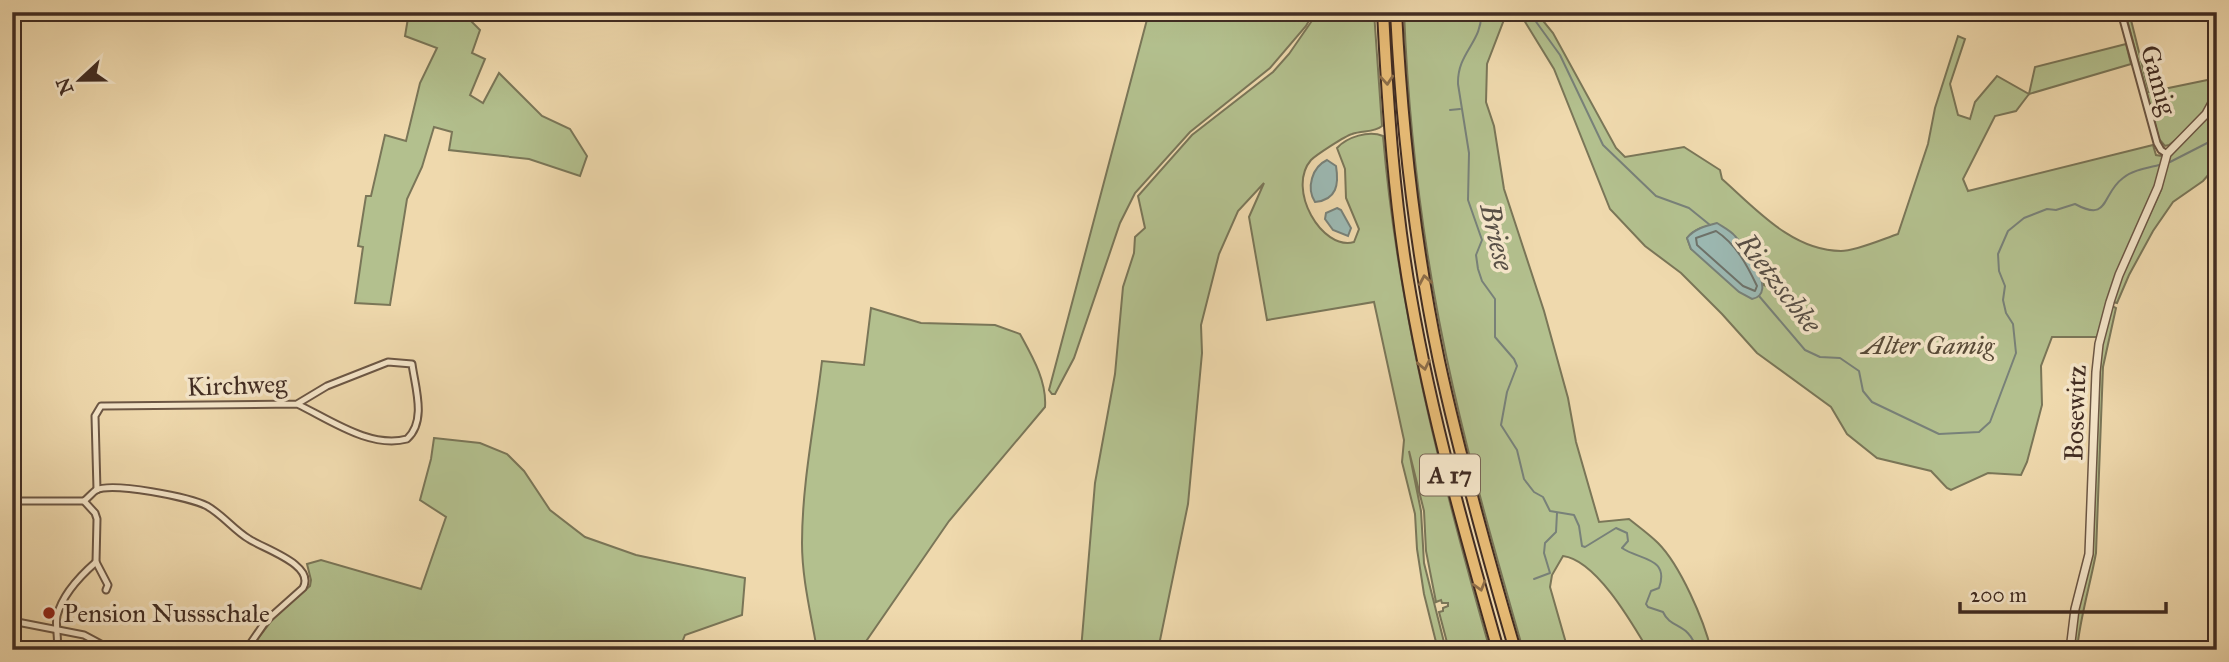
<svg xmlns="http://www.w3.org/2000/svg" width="2229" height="662" font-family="'IM FELL Great Primer',serif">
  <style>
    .green { fill: #b3c08e; stroke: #7a7658; stroke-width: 2; fill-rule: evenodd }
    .water { fill: #9cb9b3; stroke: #788179; stroke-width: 2 }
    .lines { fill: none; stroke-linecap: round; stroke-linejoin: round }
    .shore { stroke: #6e726a; stroke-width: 2 }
    .stream { stroke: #788179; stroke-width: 2 }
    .minor-casing { stroke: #6c5745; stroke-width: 9 }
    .tertiary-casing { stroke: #6c5745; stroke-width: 10 }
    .motorway-casing { stroke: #412c22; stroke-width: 14 }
    .minor { stroke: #f5e6ca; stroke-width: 5 }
    .tertiary { stroke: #f5e6ca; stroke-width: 7 }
    .motorway { stroke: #e8bc76; stroke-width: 10 }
    .oneway { stroke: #8c6d48 }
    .poi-dot { fill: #8f2418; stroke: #f5e6ca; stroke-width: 2.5 }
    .labels { text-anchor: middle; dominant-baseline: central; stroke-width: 7; stroke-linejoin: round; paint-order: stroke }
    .shield { fill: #f5e6ca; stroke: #776454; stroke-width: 2 }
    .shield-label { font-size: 24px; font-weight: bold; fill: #412c22 }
    .street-label { font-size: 26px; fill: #412c22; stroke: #f5e6ca }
    .park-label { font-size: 26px; font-style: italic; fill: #584a38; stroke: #f5e6ca }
    .poi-label { font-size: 26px; fill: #412c22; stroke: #f5e6ca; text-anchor: start }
    .water-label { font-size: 28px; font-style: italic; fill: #584f46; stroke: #f5e6ca }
  </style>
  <rect width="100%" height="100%" fill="#efd9ad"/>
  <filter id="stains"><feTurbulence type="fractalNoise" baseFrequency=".00286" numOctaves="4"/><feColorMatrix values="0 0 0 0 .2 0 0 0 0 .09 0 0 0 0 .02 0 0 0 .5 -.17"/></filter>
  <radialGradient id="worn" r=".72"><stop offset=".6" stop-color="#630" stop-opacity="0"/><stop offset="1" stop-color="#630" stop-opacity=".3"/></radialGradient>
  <g class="green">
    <polygon points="409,12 462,12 480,30 472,53 485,59 470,95 483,103 499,73 542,116 570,129 587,156 580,176 529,159 449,150 452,132 434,127 422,167 407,199 390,305 355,303 363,247 358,246 366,196 371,196 385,135 406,141 420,83 437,48 405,36"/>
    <polygon points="1149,12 1314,12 1306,26 1270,68 1190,132 1135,193 1120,223 1074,358 1055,394 1052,394 1049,390"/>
    <path d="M1318,12H1374L1382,126C1374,133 1362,130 1352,134C1345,136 1316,155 1311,160C1286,189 1322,251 1354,242L1359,229L1346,198L1345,169L1337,148C1347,137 1369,130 1383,136C1398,312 1442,481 1490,650H1449L1439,612L1443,611V608L1448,606V603H1442L1441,600L1436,602L1426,551L1424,511L1409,451L1421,511L1424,563L1446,650H1438L1424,594L1417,549L1415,514L1402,462L1404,440L1374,302L1267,320L1249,217L1264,183L1238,211L1219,254L1201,325L1202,353L1188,504L1158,650H1081L1095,483L1115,374L1123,287L1134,253L1135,237L1145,228L1138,196L1192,135L1273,72L1289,54Z"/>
    <path d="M1404,12H1505V17L1487,64L1486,102L1494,126L1504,189L1544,311L1568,398L1576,442L1599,522L1629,519C1639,527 1650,535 1658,543C1680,565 1704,620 1711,650H1648C1632,623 1596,560 1563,556L1552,575L1550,587L1568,650H1523C1498,562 1473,476 1453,387C1425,264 1409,138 1404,12Z"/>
    <path d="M1519,12H1536L1553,33L1616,148L1625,157L1684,147L1720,170L1722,179C1755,208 1792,251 1841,251C1856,251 1883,239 1898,234L1928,144L1935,108L1958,36L1965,39L1950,84L1958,115L1970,119L1975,102L1997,76L2029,94L2035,67L2126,44L2131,64L2029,94L2016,111L1995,116L1963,179L1968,191L2153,145L2156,155L2162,156L2164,159L2156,186L2116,274L2097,337H2052L2041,366L2042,405L2027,462L2021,475L1988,473L1951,490L1947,488L1931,471L1877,458L1847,434L1831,407L1757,353L1722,314L1681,273L1645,246L1610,209L1554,69ZM1717,224C1741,240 1752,259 1764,285L1691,249L1687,238C1694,229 1705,226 1717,224Z"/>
    <path d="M2125,12H2129L2149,92L2217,78C2217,105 2190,130 2169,145L2165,146L2159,139Z"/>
    <polygon points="2217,100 2217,148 2211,155 2210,173 2203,181 2173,202 2153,231 2129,275 2117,303 2113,302 2121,277 2161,190 2169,157"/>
    <path d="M2112,306L2116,308L2103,367L2096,553C2090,586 2080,617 2077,650H2073L2078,609L2092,555L2100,365L2102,345Z"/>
    <path d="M871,308L921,323L995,325L1020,334C1032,356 1047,381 1045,407L949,521L860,650H817C811,614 802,579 802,543C802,483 815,421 822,361L864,365Z"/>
    <polygon points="434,438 480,443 507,454 524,471 550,510 585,537 636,555 745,578 742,615 685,635 679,650 249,650 276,615 310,586 311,580 307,564 321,560 421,589 446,517 420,500 431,459"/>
  </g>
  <g class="water">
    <path d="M1327,160L1336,166C1339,184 1337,200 1315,202C1306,188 1312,167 1327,160Z"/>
    <polygon points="1337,208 1341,210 1351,228 1348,236 1333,230 1325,219 1326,213"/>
    <path d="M1717,223C1723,227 1731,231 1735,236C1746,248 1779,294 1752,299L1739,292L1691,249L1687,238C1694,229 1705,226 1717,223Z"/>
  </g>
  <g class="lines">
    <path class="shore" d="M1716,231C1736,244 1747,265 1757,286L1755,291L1743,286L1697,245L1696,238Z"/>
    <g class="stream">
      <path d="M1481,12C1483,42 1457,52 1458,84L1469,153L1468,200L1482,240L1476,255L1478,269L1482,281L1495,299V337L1514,359L1517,366L1507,392L1501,425L1517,450L1524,479L1534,492L1543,497L1550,511L1574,515L1579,526L1582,546L1585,547L1616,528L1627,533L1628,541L1622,548C1639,560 1670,557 1659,588L1651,591L1646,604L1648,607L1663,612C1671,630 1688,621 1697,650"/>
      <polyline points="1529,12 1560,55 1603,145 1656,196 1689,208 1710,225"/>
      <polyline points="1450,110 1460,109"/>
      <polyline points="2170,162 2217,138"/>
      <path d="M1759,296L1805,350L1820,357L1840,358L1859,371L1863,391L1872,402L1939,434L1979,432L1990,422L2016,353L2013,324L2006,313L2003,300L2005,286L1999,271L1998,254L2008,231L2024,218L2047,209L2056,210L2075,204C2110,223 2101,194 2123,178C2133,170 2147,168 2159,165"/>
      <polyline points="1534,579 1550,573 1544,553 1545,543 1556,532 1557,513"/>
    </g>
    <g class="minor-casing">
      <g id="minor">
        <polyline points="2121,12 2157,143 2161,150 2167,154"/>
        <polyline points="55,15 56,12"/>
        <path d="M97,490L95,416L101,406H104L297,404L327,386L388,362L412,364C415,387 427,421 407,439C370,449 329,419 297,404"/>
        <path d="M12,501H84C88,498 92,493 96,490C113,482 190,497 207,506C223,515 234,530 249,539C264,549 316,565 303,588L266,621L246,650"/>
        <polyline points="84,501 95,513 97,519 96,562 108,585 106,590"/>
        <polyline points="12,621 84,635 112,650"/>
        <path d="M57,650C59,639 55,627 57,616C62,595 80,576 96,562"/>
      </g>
    </g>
    <g class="tertiary-casing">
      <polyline id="tertiary" points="2070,650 2075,609 2089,554 2096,372 2099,344 2110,302 2119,275 2158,187 2167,154 2206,114 2217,94"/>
    </g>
    <g class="motorway-casing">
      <g id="motorway">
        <path d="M1383,12C1388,108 1394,204 1411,298C1432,418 1465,534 1498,650"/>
        <path d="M1396,12C1402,130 1415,246 1439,361C1460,458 1487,554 1515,650"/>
      </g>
    </g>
    <use href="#minor" class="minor"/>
    <use href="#tertiary" class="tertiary"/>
    <use href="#motorway" class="motorway"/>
  </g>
  <defs><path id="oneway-chevron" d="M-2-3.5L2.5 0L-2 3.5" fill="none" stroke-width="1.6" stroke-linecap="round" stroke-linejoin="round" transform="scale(1.75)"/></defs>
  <g class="oneway">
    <use href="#oneway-chevron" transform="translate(1387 80) rotate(86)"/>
    <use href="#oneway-chevron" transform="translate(1425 280) rotate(-100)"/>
    <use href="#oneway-chevron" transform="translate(1424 365) rotate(78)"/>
    <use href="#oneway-chevron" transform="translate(1480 586) rotate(74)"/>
  </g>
  <circle class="poi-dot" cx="49" cy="613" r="7"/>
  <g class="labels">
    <rect class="shield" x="1420" y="454.5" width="60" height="41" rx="5"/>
    <g class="shield-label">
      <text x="1450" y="475">A 17</text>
    </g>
    <g class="street-label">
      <text transform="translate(2159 80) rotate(74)">Gamig</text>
      <text transform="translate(237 385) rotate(-2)">Kirchweg</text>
      <text transform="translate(2075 413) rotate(-88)">Bosewitz</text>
    </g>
    <g class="park-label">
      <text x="1928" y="345">Alter Gamig</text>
    </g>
    <g class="poi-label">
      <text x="63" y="613">Pension Nussschale</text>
    </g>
    <g class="water-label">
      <text transform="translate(1497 237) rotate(77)">Briese</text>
      <text transform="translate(1779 283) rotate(52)">Rietzschke</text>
    </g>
  </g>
  <rect width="2229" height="662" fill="none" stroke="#efd9ad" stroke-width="42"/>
  <rect x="14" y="14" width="2201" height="634" fill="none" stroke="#412c22" stroke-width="3.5"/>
  <rect x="21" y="21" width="2187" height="620" fill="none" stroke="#412c22" stroke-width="2"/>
  <g transform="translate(80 80) rotate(248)" stroke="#f5e6ca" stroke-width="5" paint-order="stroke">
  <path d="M0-5L12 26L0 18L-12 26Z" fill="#412c22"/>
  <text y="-10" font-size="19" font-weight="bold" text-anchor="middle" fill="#412c22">N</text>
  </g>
  <path d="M1960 602v10h206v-10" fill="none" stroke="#412c22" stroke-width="3.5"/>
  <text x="1970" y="602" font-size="21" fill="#412c22" stroke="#f5e6ca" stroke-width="5" paint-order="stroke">200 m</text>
  <rect width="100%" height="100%" filter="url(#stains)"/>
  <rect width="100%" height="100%" fill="url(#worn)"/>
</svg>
